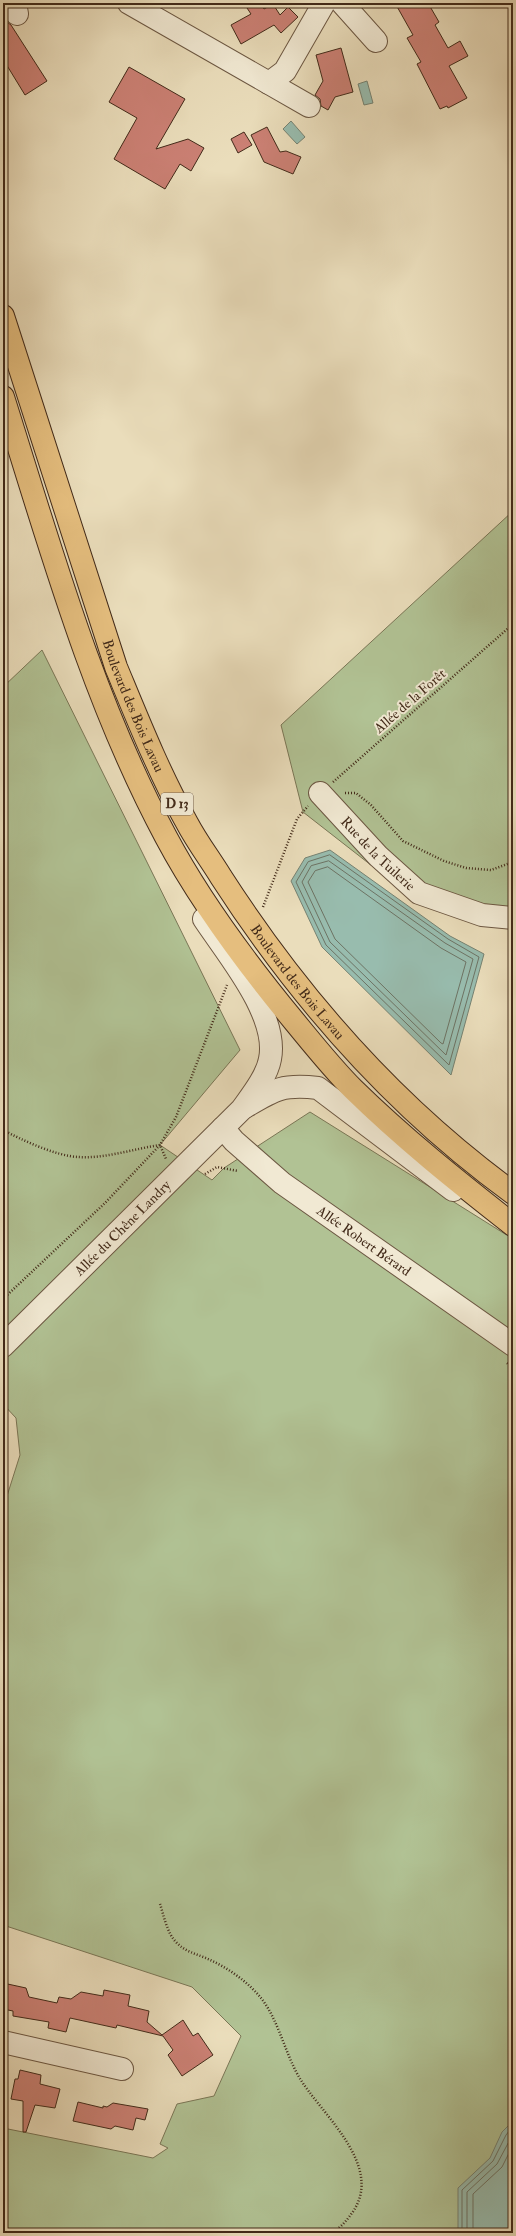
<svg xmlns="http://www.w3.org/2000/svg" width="516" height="2236" font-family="'IM FELL Double Pica',serif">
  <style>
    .green { fill: #b1c294; stroke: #7a7656 }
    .water { fill: #98bcae; stroke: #768272 }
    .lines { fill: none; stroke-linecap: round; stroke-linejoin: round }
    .shore { stroke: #6d7364; stroke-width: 1 }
    .building { fill: #cb8074; stroke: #422a19 }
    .minor-casing { stroke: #6c5742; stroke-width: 24 }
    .major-casing { stroke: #422a19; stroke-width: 24 }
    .path { stroke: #422a19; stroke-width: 2.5; stroke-dasharray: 1 2; stroke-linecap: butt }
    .minor { stroke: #f1e9d3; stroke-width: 22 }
    .major { stroke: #e5be7e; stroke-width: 22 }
    .labels { text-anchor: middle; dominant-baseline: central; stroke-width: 4; stroke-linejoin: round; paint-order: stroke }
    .shield { fill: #f1e9d3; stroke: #766351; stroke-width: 1 }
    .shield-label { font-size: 13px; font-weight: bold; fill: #422a19 }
    .street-label { font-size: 14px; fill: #422a19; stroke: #f1e9d3 }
  </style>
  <rect width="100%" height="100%" fill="#eaddbb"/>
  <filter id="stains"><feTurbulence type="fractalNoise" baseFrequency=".005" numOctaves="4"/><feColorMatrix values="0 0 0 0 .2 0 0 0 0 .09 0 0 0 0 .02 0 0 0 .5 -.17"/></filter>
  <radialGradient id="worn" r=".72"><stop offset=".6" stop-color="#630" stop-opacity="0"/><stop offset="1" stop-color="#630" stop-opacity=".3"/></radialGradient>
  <g class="green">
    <polygon points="513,511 513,924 431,908 376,869 303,812 281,725"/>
    <polygon points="42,650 240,1050 160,1145 212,1180 224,1168 310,1112 513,1239 513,2233 3,2233 3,2128 153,2158 168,2148 160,2144 177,2104 214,2096 241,2036 192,1987 6,1926 3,1931 3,1500 7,1496 20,1455 16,1418 3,1404 3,687"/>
  </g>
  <g class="water">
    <polygon points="367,81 373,103 364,105 358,84"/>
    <polygon points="291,121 305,137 297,144 283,129"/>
    <polygon points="330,850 450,936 484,954 451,1075 322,947 291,881 305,858"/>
    <polygon points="513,2121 513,2233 458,2233 458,2188 490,2158 502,2132"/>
  </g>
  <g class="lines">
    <g class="shore">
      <polygon points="330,855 448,939 479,957 449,1065 326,945 296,882 308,862"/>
      <polygon points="329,861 445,943 473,959 446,1055 330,942 302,882 311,866"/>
      <polygon points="328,867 441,948 466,962 443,1044 441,1043 335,939 308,882 315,871"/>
      <polyline points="462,2233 462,2190 493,2161 506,2135 513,2126"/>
      <polyline points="467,2233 467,2192 497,2164 513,2134"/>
      <polyline points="473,2233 473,2194 502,2167 513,2145"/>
    </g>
  </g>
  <g class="building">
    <polygon points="255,3 260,3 264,9 273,4 280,15 288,7 298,17 281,33 274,25 241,44 231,25 251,14 247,8"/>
    <polygon points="395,3 428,3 439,22 435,25 448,48 460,41 468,56 449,66 467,98 448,108 447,106 440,109 417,64 421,62 407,38 413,35"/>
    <polygon points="3,12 7,22 11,25 47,81 25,95 3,59"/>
    <polygon points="341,48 353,92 335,97 328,110 321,106 320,99 315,95 323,81 316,55"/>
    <polygon points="129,67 185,99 156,149 188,139 204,148 191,171 180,164 165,189 114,159 137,118 109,102"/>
    <polygon points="267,127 280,152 286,151 301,157 293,174 264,162 251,135"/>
    <polygon points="244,132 252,145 238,153 231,139"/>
    <polygon points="3,1983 26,1988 29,1997 57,2003 59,1997 71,1999 81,1992 103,1996 104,1990 130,1995 128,2006 149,2011 147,2022 162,2035 183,2020 193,2036 198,2033 213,2055 182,2076 168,2055 173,2050 163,2036 117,2025 116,2028 70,2018 66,2032 48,2028 49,2022 13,2016 13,2011 3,2009"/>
    <polygon points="20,2070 41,2075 40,2084 60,2089 55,2108 35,2105 26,2132 23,2132 23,2101 11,2099 15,2079 18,2079"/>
    <polygon points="78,2102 103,2108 103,2106 107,2107 113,2103 148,2109 145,2120 136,2118 133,2130 115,2126 111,2129 73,2121"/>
  </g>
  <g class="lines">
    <g class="minor-casing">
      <g id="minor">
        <polyline points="15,3 17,14"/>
        <polyline points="129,3 309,106"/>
        <polyline points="342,3 376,41"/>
        <polyline points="269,83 285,71 324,3"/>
        <path id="s1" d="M320,793L378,856L419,893L482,915L513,918"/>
        <path d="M245,1107C275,1089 283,1084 318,1088L453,1190"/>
        <path id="s2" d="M223,1128L234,1141L282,1183L513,1345"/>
        <path id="s3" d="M3,1346L242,1109C252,1095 267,1076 270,1059C279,1015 227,954 204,919"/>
        <polyline points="3,2042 122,2069"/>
      </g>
    </g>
    <g class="major-casing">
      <g id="major">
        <path id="s4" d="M3,316L116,667C138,720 159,773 187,823C197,842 210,859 221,877C299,998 396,1108 513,1193"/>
        <path d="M3,397C50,546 92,699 166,837C201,903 247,964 294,1021C313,1044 332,1068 353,1089C403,1138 458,1182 513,1225"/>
      </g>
    </g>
    <g class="path">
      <polyline points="333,782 513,624"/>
      <polyline points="345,793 356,793 371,805 403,841 444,861 466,868 491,870 513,862"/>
      <polyline points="263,907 297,819 308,806"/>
      <path d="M3,1130C22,1140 56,1156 78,1157C104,1159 133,1149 160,1145L166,1159"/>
      <polyline points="205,1174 217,1167 238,1171"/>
      <polyline points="3,1299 105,1203 160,1145 176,1117 227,985"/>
      <polyline points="507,1363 513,1368"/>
      <path d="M160,1904C164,1916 167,1933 176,1942C185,1952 197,1954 208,1959C227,1967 248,1982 261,1998C278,2019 285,2053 299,2077C320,2113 386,2166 352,2213C347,2220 339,2230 331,2233"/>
    </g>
    <use href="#minor" class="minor"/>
    <use href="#major" class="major"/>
  </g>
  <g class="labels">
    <rect class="shield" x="161" y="793" width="32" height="22" rx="3"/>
    <g class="shield-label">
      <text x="177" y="804">D 13</text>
    </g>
    <g class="street-label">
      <text transform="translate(410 701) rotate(-41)">Allée de la Forêt</text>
      <text stroke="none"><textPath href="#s4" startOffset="411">Boulevard des Bois Lavau</textPath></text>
      <text stroke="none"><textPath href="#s1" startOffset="84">Rue de la Tuilerie</textPath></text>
      <text stroke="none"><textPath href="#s4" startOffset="734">Boulevard des Bois Lavau</textPath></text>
      <text stroke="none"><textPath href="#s3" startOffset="168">Allée du Chêne Landry</textPath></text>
      <text stroke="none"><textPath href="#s2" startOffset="181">Allée Robert Bérard</textPath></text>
    </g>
  </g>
  <rect width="516" height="2236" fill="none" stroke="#eaddbb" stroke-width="16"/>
  <rect x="4" y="4" width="508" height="2228" fill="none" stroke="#422a19" stroke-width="2"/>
  <rect x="8" y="8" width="500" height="2220" fill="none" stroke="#422a19"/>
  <rect width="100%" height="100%" filter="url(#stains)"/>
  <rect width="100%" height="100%" fill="url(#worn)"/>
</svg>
